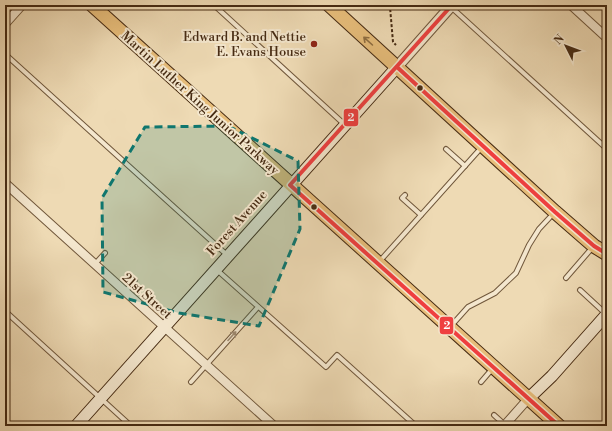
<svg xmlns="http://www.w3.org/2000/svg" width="612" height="431" font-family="'Libre Bodoni',serif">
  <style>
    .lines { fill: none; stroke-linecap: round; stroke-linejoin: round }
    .service-casing { stroke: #70573b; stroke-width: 6 }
    .minor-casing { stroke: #70573b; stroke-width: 10 }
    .tertiary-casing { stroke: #70573b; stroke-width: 12 }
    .secondary-casing { stroke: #462b13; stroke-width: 13 }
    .primary-casing { stroke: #462b13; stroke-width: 15 }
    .path { stroke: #462b13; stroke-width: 2; stroke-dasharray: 3 2; stroke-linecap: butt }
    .service { stroke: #f4e7ce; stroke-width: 4 }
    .minor { stroke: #f4e7ce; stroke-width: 8 }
    .tertiary { stroke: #f4e7ce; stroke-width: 10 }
    .secondary { stroke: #f4e7ce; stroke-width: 11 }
    .primary { stroke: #e7bd7a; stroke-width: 13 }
    .bus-1-casing { stroke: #f4e7ce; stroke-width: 7 }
    .bus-1 { stroke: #ef3f40; stroke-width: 4 }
    .oneway { stroke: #8e6d41 }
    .oneway2 { stroke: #9d8970 }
    .marked { fill: #0f766e; fill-opacity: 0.2; stroke: #0f766e; stroke-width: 3; stroke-dasharray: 8 5; stroke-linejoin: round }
    .poi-dot { fill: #8f2418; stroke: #f4e7ce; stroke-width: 1.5 }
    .bus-dot { fill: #462b13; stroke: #f4e7ce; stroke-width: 1.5 }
    .labels { text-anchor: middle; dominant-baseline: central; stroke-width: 4; stroke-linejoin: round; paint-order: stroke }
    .poi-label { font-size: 13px; fill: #462b13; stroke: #f4e7ce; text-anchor: end }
    .street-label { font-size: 13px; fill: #462b13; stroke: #f4e7ce }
    .line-badge { stroke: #f4e7ce; stroke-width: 1.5 }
    .badge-label { font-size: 11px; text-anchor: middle; font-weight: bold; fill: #fff }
  </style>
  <rect width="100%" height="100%" fill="#eedab4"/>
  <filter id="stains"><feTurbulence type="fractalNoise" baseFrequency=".005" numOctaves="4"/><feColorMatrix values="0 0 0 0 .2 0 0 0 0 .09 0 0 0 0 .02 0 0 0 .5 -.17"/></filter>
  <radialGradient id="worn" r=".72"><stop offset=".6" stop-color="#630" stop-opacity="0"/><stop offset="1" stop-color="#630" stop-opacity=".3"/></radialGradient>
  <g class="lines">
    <g class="service-casing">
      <g id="service">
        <polyline points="214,5 344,124"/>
        <polyline points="451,7 607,149"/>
        <polyline points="5,54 227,255"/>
        <polyline points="446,149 465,166"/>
        <polyline points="405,195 402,198 421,215"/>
        <polyline points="379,262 481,148"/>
        <polyline points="95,264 105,253"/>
        <polyline points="217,270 326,367 337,355 416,426"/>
        <polyline points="566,278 592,248"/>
        <polyline points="580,290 606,314"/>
        <polyline points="125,292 135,280"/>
        <polyline points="5,311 131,426"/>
        <polyline points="451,326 468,307 495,293 516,273 529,245 539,229 553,214"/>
        <polyline points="191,382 258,307"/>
        <polyline points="481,382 493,368"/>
        <polyline points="494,415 505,425"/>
      </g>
    </g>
    <g class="minor-casing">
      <g id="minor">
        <polyline points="571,5 607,38"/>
        <polyline points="5,24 22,5"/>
        <polyline points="5,183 274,426"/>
        <polyline points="504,426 528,399"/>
      </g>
    </g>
    <g class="tertiary-casing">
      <polyline id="tertiary" points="397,67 452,5"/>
    </g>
    <g class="secondary-casing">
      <g id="secondary">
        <polyline points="528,399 552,376 607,314"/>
        <polyline points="76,426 397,67"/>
      </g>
    </g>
    <g class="primary-casing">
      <g id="primary">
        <polyline points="92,5 559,426"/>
        <polyline points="329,5 555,212 594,246 607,254"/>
      </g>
    </g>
    <polyline class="path" points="392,5 390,7 393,42 396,45"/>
    <use href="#service" class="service"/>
    <use href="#minor" class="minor"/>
    <use href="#tertiary" class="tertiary"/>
    <use href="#secondary" class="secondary"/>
    <use href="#primary" class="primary"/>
    <g class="bus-1-casing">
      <g id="bus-1">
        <polyline points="452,5 290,185 559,426"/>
        <polyline points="397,67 555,212 594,246 607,254"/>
      </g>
    </g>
    <use href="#bus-1" class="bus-1"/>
  </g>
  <defs><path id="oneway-shaft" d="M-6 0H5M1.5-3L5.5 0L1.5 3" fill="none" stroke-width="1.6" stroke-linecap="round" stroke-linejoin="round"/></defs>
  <use class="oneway" href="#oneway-shaft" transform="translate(368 41) rotate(-138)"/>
  <use class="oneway2" href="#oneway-shaft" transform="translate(232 336) rotate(-48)"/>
  <path class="marked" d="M228,126L298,161L300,229L259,326L179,313L103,292L102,198L145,127Z"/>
  <circle class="poi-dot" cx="314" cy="44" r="4"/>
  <g class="bus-dot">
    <circle cx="420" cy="88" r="3.5"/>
    <circle cx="314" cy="207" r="3.5"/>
  </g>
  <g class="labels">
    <g class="poi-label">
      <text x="306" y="37">Edward B. and Nettie<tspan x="306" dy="15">E. Evans House</tspan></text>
    </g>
    <g class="street-label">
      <text transform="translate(200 103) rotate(42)">Martin Luther King Junior Parkway</text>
      <text transform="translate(237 223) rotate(-48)">Forest Avenue</text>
      <text transform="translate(147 296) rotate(42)">21st Street</text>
    </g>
  </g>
  <g class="line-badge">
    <rect x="343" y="108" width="16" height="19" rx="4" fill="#ef3f40"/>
    <rect x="439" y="316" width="15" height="19" rx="4" fill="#ef3f40"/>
  </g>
  <g class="badge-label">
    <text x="351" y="121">2</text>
    <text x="447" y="329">2</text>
  </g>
  <rect width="612" height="431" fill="none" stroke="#eedab4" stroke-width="20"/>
  <rect x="6" y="6" width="600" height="419" fill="none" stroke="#462b13" stroke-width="2"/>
  <rect x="10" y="10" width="592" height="411" fill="none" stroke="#462b13"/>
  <g transform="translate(566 46) rotate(312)" stroke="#f4e7ce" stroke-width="3" paint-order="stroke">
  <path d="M0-3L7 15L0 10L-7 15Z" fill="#462b13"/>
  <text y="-6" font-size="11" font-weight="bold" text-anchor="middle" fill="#462b13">N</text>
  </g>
  <rect width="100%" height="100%" filter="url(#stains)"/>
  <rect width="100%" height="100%" fill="url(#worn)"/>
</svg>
